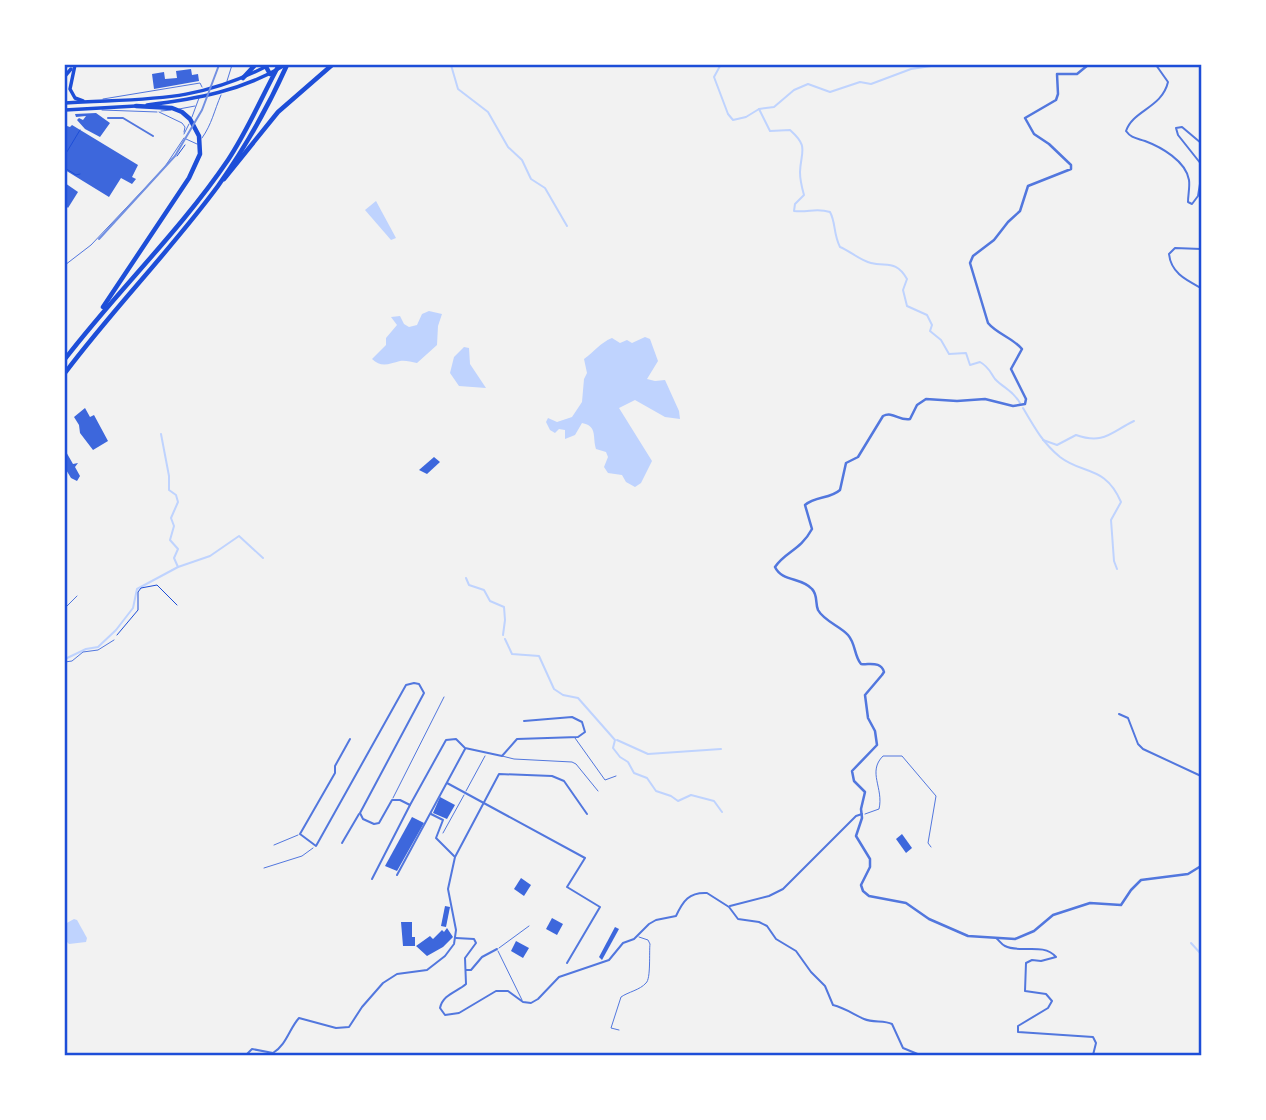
<svg xmlns="http://www.w3.org/2000/svg" width="1266" height="1120" font-family="'Roboto Serif',serif">
  <style>
    .water { fill: #bfd3fe }
    .lines { fill: none; stroke-linecap: round; stroke-linejoin: round }
    .stream { stroke: #bfd3fe; stroke-width: 2 }
    .building { fill: #3d67dc }
    .path { stroke: #1d4ed8; stroke-width: 1 }
    .service { stroke: #5277de; stroke-width: 1 }
    .minor { stroke: #5277de; stroke-width: 2 }
    .tertiary { stroke: #5277de; stroke-width: 2.5 }
    .primary { stroke: #1d4ed8; stroke-width: 3.5 }
    .motorway { stroke: #1d4ed8; stroke-width: 4.5 }
    .rail { stroke: #7290e2; stroke-width: 2 }
    .neatline { fill: none; stroke: #1d4ed8; stroke-width: 2.5 }
  </style>
  <rect width="100%" height="100%" fill="#f2f2f2"/>
  <g class="water">
    <polygon points="376,201 396,238 391,240 365,210"/>
    <path d="M429,311L442,314L438,326L437,345L417,363C411,362 405,360 400,361C389,364 381,368 372,359L386,345V338L397,325L391,317L400,316L404,324L409,327L417,325L422,314Z"/>
    <path d="M645,337L650,339L658,361L647,379L655,381L665,380L679,411L680,419L665,417L635,400L619,408L652,461L641,483L635,487L626,482L622,475L608,473L604,467L608,457L606,452L596,449C592,437 598,426 582,423L575,435L565,439V430L559,429L555,433L550,430L546,422L548,418L557,422L572,417L582,402L584,379L587,373L584,359C593,353 601,342 612,338L620,343L627,340L632,343Z"/>
    <polygon points="464,347 469,348 470,364 486,388 459,386 450,373 454,357"/>
    <polygon points="74,919 77,920 87,938 86,942 69,944 66,941 65,924"/>
  </g>
  <g class="lines">
    <g class="stream">
      <polyline points="451,65 458,89 488,112 508,147 522,160 531,179 545,188 567,226"/>
      <polyline points="718,65 720,66 714,77 728,114 733,120 746,117 759,109 774,107 794,90 808,84 830,92 860,82 871,84 911,69 938,65"/>
      <path d="M759,109L770,131L790,130C809,147 801,150 800,172C800,179 802,188 804,195L795,204L794,211C809,213 815,207 830,212C836,223 833,233 840,247C850,251 861,261 871,263C887,267 896,260 907,279L903,290L907,306L927,315L932,325L930,331L941,340L949,354L966,353L970,365L980,362C989,367 990,372 995,379C1003,388 1012,389 1020,403"/>
      <path d="M1023,408C1034,427 1043,443 1060,457C1083,475 1105,465 1121,502L1111,520L1114,561L1117,569"/>
      <polyline points="161,434 169,476 169,490 176,495 178,502 171,518 174,526 170,540 178,549 174,558 178,567"/>
      <path d="M1043,440L1057,445L1076,435C1104,445 1111,432 1134,421"/>
      <polyline points="466,578 469,585 484,590 490,601 504,607 505,620 503,635"/>
      <polyline points="505,639 512,654 539,656 554,689 563,695 578,698 615,740 613,748 620,757 628,762 634,773 647,778 656,791 671,796 678,801 691,795 714,801 722,812"/>
      <polyline points="65,659 86,649 98,647 116,630 133,608 137,589 178,567 210,556 239,536 263,558"/>
      <polyline points="617,740 648,754 721,749"/>
      <polyline points="1191,943 1201,954"/>
    </g>
  </g>
  <g class="building">
    <polygon points="191,69 192,75 198,74 199,81 154,89 152,74 164,72 165,79 177,78 176,71"/>
    <polygon points="96,113 110,123 100,137 85,129 77,120 79,118 83,120 86,116 76,117 75,114"/>
    <polygon points="72,125 138,165 132,177 136,179 132,184 121,178 109,197 65,170 65,130 67,126 70,127"/>
    <polygon points="65,183 78,192 68,208 65,205"/>
    <polygon points="85,408 90,417 94,415 108,441 93,450 80,433 79,425 74,417"/>
    <polygon points="65,450 73,464 78,463 75,467 80,476 77,481 71,478 65,468"/>
    <polygon points="434,457 440,462 427,474 419,470"/>
    <polygon points="440,797 455,805 447,819 433,813"/>
    <polygon points="412,817 424,823 397,871 385,866"/>
    <polygon points="902,834 912,848 906,853 896,839"/>
    <polygon points="521,878 531,885 524,896 514,889"/>
    <polygon points="445,906 450,907 446,927 441,926"/>
    <polygon points="552,918 563,924 557,935 546,929"/>
    <polygon points="401,922 412,922 412,937 415,937 415,946 403,946"/>
    <polygon points="615,927 619,929 602,960 599,957"/>
    <polygon points="447,928 453,937 443,947 427,956 416,946 430,936 433,939 442,930 444,932"/>
    <polygon points="516,941 529,948 523,958 511,951"/>
  </g>
  <g class="lines">
    <g class="path">
      <polyline points="65,155 80,130"/>
      <polyline points="177,156 185,145"/>
      <polyline points="65,168 76,175 80,174"/>
      <polyline points="117,635 138,610 138,592 141,588 157,585 177,605"/>
    </g>
    <g class="service">
      <polyline points="227,81 232,65"/>
      <polyline points="103,99 200,83 202,87"/>
      <polyline points="179,109 195,106"/>
      <polyline points="102,110 157,112"/>
      <polyline points="161,111 171,110"/>
      <polyline points="159,112 182,123 185,127 184,132"/>
      <polyline points="192,117 199,98"/>
      <polyline points="184,134 189,124"/>
      <path d="M202,138C212,124 214,111 221,95"/>
      <polyline points="186,139 197,144"/>
      <polyline points="65,265 91,245 164,168 184,138"/>
      <polyline points="65,608 77,596"/>
      <polyline points="65,662 72,661 83,652 98,650 114,640"/>
      <polyline points="575,738 605,780 616,776"/>
      <polyline points="502,756 514,759 572,762 576,764 598,791"/>
      <polyline points="466,791 485,756"/>
      <polyline points="393,798 444,697"/>
      <path d="M865,814L879,809C884,788 867,772 883,756H902L936,796L928,843L931,847"/>
      <polyline points="443,833 464,795"/>
      <polyline points="274,845 298,835"/>
      <polyline points="264,868 302,856 313,848"/>
      <polyline points="499,948 529,926"/>
      <polyline points="498,951 522,1000"/>
      <path d="M619,1030L611,1028L621,997C628,992 640,990 646,983C651,979 649,952 650,944L648,940L639,937"/>
    </g>
    <g class="minor">
      <path d="M1156,65L1168,82C1162,108 1133,110 1126,131C1131,138 1136,138 1145,141C1161,147 1186,161 1189,180C1190,187 1188,195 1188,202L1192,204L1198,196L1201,178"/>
      <polyline points="108,118 123,118 153,136"/>
      <polyline points="1201,143 1182,127 1176,128 1178,135 1201,164"/>
      <path d="M1201,249L1175,248L1169,254C1171,273 1186,280 1201,288"/>
      <polyline points="1119,714 1128,718 1138,744 1143,749 1201,776"/>
      <polyline points="350,739 335,766 335,773 300,834 316,846 406,685 414,683 419,684 424,693 360,813 363,819 374,824 379,823 392,800 400,800 410,805 446,740 456,739 465,748 502,756 517,739 578,737 585,732 582,722 572,717 524,721"/>
      <polyline points="447,783 585,858 567,887 600,907 567,963"/>
      <polyline points="431,814 443,820 436,838 454,856"/>
      <polyline points="342,843 359,814"/>
      <polyline points="397,875 465,749"/>
      <polyline points="372,879 410,805"/>
      <polyline points="730,906 769,896 783,889 856,816 862,814"/>
      <path d="M456,938L474,939L476,943L465,958L466,984C457,992 443,994 440,1008L445,1015L459,1013L496,991H508L523,1002L531,1003L538,999L559,977L609,960L623,943L634,939L649,924L656,920L676,916C683,901 689,892 707,893L729,907L738,919L759,922L767,926L776,939L796,951L811,972L825,986L833,1005C845,1008 853,1014 864,1019C873,1023 884,1020 892,1024L903,1048L920,1055"/>
      <path d="M996,938C999,940 1001,944 1005,946C1020,954 1043,942 1056,957L1041,961L1032,960L1026,963L1025,991L1046,994L1052,1001L1048,1008L1018,1026V1032L1093,1037L1096,1043L1093,1055"/>
      <polyline points="65,959 66,973"/>
      <polyline points="466,970 471,970 482,957 497,949"/>
      <path d="M246,1055L252,1049L273,1053C287,1044 289,1029 299,1018L336,1028L349,1027L362,1007L383,983L397,974L427,970L445,956L454,944L456,930L448,889L455,857L499,774L552,776L564,781L587,814"/>
    </g>
    <path class="tertiary" d="M1088,65L1077,74H1057L1058,94L1056,100L1025,118L1034,134L1049,144L1071,165V169L1028,186L1020,211L1008,222L994,240L973,256L970,263L988,323C997,334 1013,338 1022,349L1011,369L1026,399L1025,404L1013,406L985,399L957,401L926,399L917,405L910,419C899,421 893,411 883,416L858,457L846,463L840,490C830,499 815,496 805,505L812,529C800,551 786,551 775,567C782,582 802,577 812,589C818,595 815,603 818,610C824,621 840,626 848,635C856,644 854,656 861,664C870,665 881,661 884,672L882,675L865,695L868,718L875,731L877,745L852,771L854,781L865,792L861,809L862,818L856,836L870,859V867L861,885L863,891L869,896L906,903L929,919L968,936L1015,939L1034,931L1053,915L1090,903L1121,905L1131,890L1141,880L1188,874L1201,866"/>
    <g class="primary">
      <polyline points="75,65 70,89 75,98 83,101"/>
      <polyline points="65,67 67,65"/>
      <polyline points="65,76 71,69"/>
      <path d="M65,103C145,98 194,104 269,65"/>
      <path d="M147,105C196,99 242,91 285,65"/>
      <polyline points="65,110 136,106"/>
    </g>
    <g class="motorway">
      <polyline points="265,65 270,74"/>
      <polyline points="243,78 255,65"/>
      <polyline points="224,179 278,112 332,65"/>
      <polyline points="103,307 189,178 200,154 199,136 190,119 182,112 172,108 136,106"/>
      <path d="M65,359C117,291 180,231 228,160C248,130 262,96 279,65"/>
      <path d="M65,373C113,309 170,251 218,186C245,148 268,107 287,65"/>
    </g>
    <polyline class="rail" points="99,239 175,156 202,110 219,65"/>
  </g>
  <rect width="1266" height="1120" fill="none" stroke="#ffffff" stroke-width="133"/>
  <rect x="66" y="66" width="1134" height="988" class="neatline"/>
</svg>
